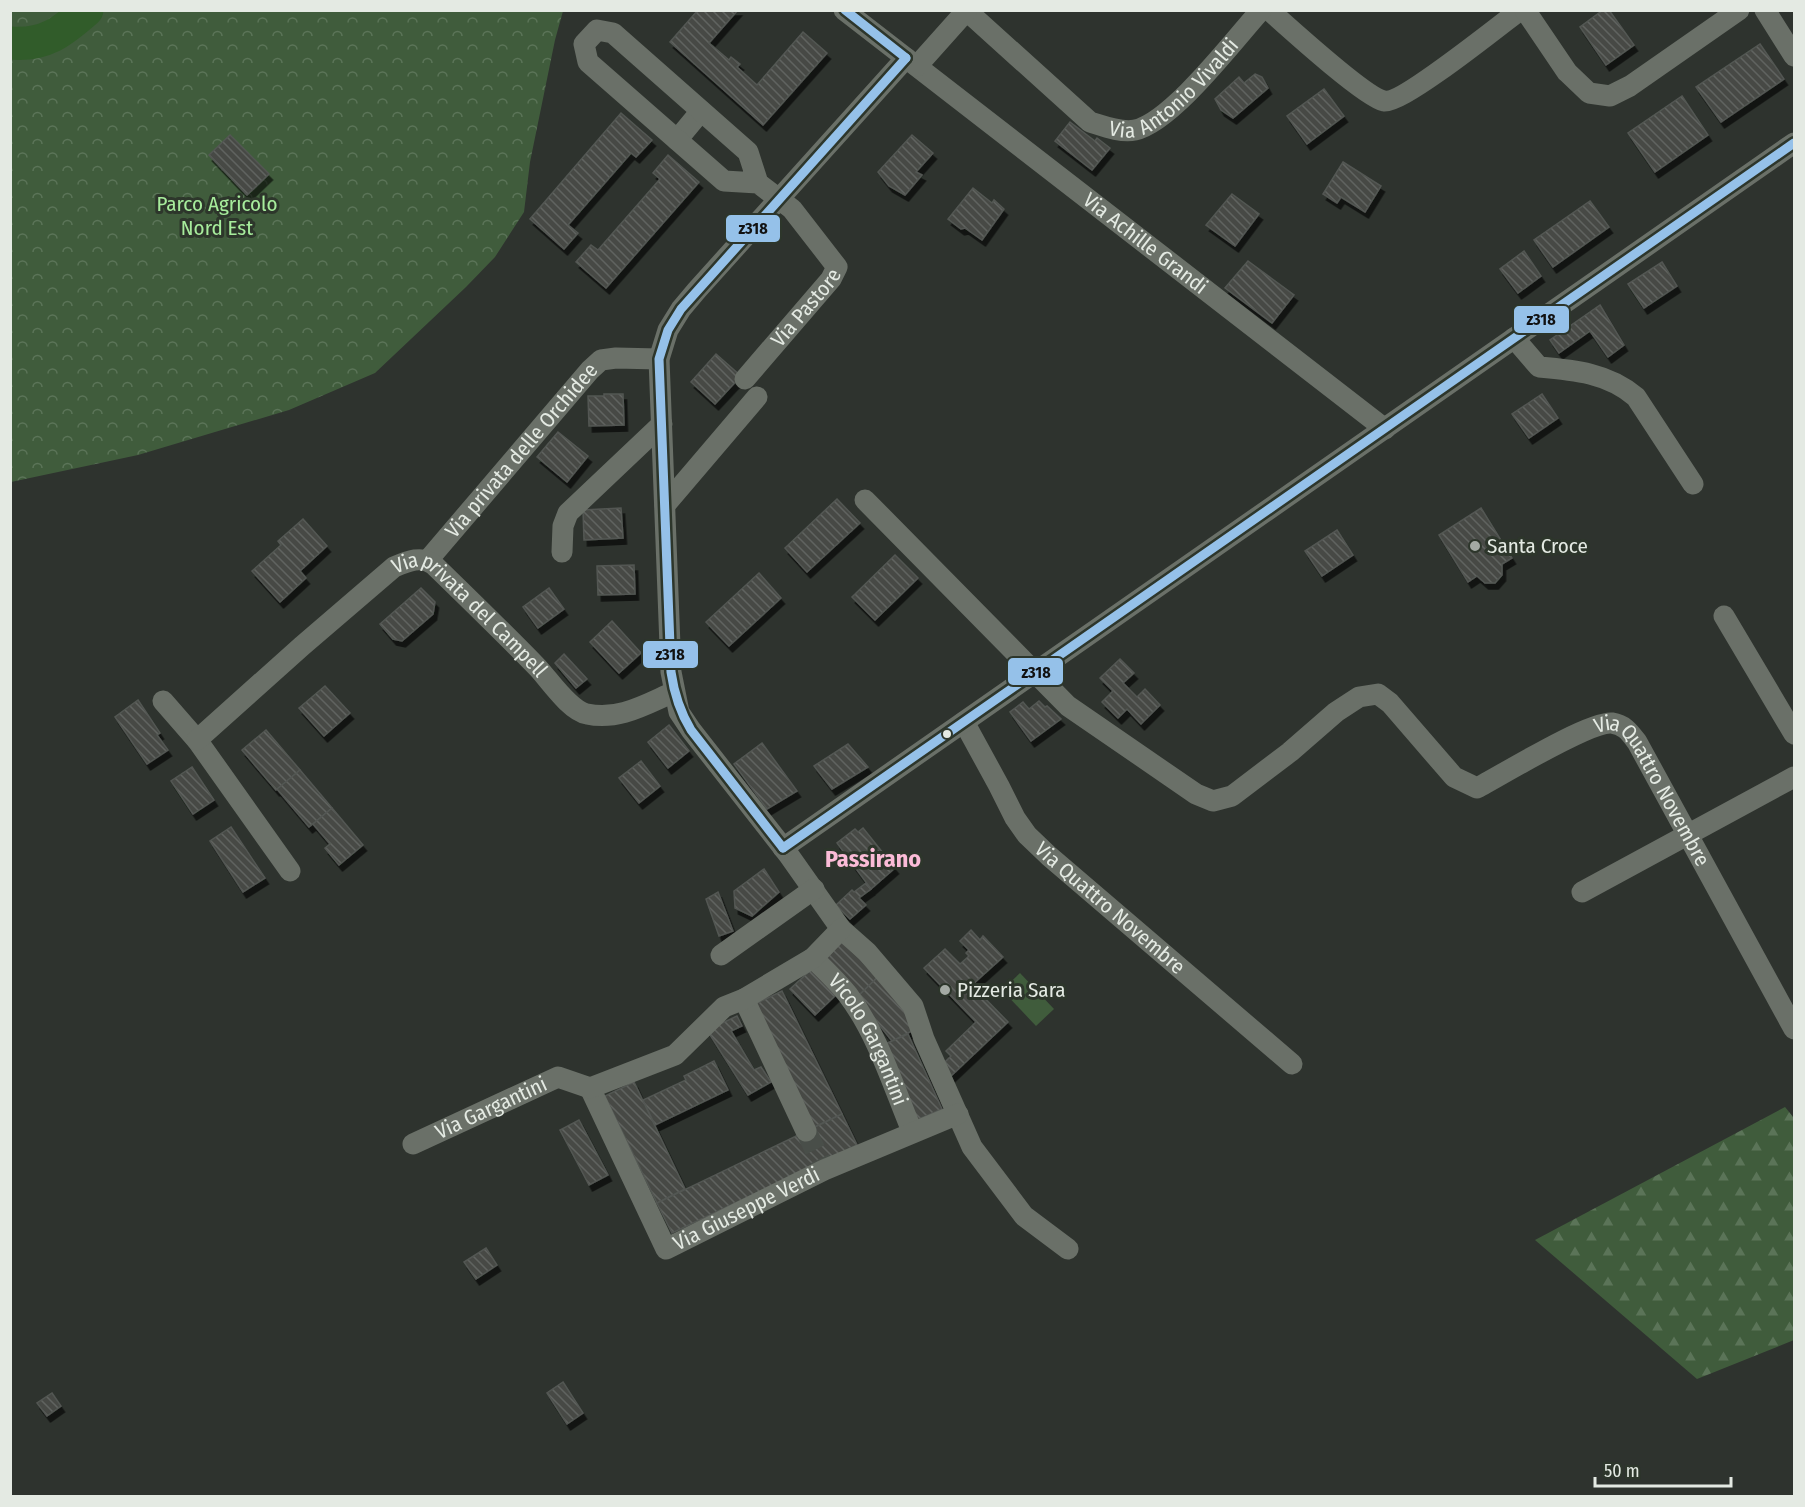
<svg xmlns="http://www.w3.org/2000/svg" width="1805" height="1507" font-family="'Fira Sans Condensed',sans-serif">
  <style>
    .grass { fill: #405c3c }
    .forest { fill: url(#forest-firs) }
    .park { fill: url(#park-crowns) }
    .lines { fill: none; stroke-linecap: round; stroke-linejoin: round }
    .river { stroke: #315c2a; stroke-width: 33 }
    .building { fill: url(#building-back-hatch); stroke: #535753; stroke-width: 1.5; filter: url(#shadow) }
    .street-tunnel { stroke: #494e49; stroke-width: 21; stroke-dasharray: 21 10; stroke-linecap: butt }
    .street { stroke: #6a7068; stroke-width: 21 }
    .bus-1-casing { stroke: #2d362b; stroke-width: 14 }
    .bus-1 { stroke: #95c1e9; stroke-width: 9 }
    .poi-dot { fill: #a4aaa4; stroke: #2d362b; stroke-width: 2 }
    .bus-dot { fill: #e4eae3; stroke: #2d362b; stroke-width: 2 }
    .labels { text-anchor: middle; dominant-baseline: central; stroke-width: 6; stroke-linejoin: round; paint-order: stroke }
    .street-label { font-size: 21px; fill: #e4eae3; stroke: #2d362b }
    .park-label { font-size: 21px; fill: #a7ec9c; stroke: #2d362b }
    .poi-label { font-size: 21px; fill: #e4eae3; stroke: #2d362b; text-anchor: start }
    .quarter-label { font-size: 24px; font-weight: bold; fill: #fbbcd7; stroke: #2d362b }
    .line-badge { stroke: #2d362b; stroke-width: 2 }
    .pale-badge-label { font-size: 16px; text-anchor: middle; font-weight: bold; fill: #111 }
  </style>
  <defs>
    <pattern id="forest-firs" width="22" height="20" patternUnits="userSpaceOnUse" patternTransform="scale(1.5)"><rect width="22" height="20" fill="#405c3c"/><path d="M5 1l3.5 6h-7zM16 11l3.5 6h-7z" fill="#5b7458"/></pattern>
    <pattern id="park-crowns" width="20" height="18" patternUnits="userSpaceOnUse" patternTransform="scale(1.5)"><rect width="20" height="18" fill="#405c3c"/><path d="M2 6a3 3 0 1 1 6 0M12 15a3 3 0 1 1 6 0" fill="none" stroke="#5b7458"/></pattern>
    <pattern id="building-back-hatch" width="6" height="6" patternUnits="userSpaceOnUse" patternTransform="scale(1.5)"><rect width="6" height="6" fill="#464a45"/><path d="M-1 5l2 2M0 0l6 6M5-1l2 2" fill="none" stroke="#616460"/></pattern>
    <filter id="shadow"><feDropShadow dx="3.5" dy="6" stdDeviation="0" flood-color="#0009"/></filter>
  </defs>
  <rect width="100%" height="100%" fill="#2e332e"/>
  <polygon class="grass" points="1020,973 1054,1009 1036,1026 1002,990"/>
  <polygon class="forest" points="1785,1107 1794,1118 1794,1340 1697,1379 1535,1240"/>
  <polygon class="park" points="10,11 563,11 555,40 530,162 524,212 495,257 466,287 375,373 289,410 138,455 11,482"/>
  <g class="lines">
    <path class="river" d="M10,43C45,46 62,32 87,10"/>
  </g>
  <g class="building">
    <polygon points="698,10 738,10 709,43 729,60 731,57 740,64 737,67 757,85 803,32 827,53 763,125 670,42"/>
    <polygon points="1603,10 1609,10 1634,45 1606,65 1580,27"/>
    <polygon points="1760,44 1784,79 1721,122 1696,87"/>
    <polygon points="1255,74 1262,77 1268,88 1233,118 1221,110 1215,99 1239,77 1244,83"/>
    <polygon points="1324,89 1344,116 1307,144 1287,116"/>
    <polygon points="1682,96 1708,135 1655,172 1628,133"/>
    <polygon points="621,113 652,140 636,157 631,153 568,225 578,233 564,249 530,219"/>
    <polygon points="1070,122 1095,141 1097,138 1110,148 1092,170 1055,141"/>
    <polygon points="230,135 269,174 247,195 209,155"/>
    <polygon points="912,135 933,153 916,172 922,175 905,195 889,186 878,172"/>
    <polygon points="668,155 699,182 606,288 576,262 591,245 598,250 660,179 653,173"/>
    <polygon points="1343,162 1381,186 1365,212 1341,197 1337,203 1323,194"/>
    <polygon points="973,188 992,203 994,200 1004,209 982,240 965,228 961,229 948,219"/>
    <polygon points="1232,194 1259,214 1235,246 1206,225"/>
    <polygon points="1590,201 1609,227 1553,267 1534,240"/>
    <polygon points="1524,251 1541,276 1518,293 1500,269"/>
    <polygon points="1248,261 1294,295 1272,323 1225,288"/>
    <polygon points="1662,262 1677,286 1644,308 1628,284"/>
    <polygon points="1600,305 1624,345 1608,357 1590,331 1559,353 1550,340"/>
    <polygon points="716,354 741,376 715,404 691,382"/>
    <polygon points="604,394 623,394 624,425 589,426 588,396 604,396"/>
    <polygon points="1542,394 1558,418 1529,438 1512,414"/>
    <polygon points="558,432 588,456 567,482 537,457"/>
    <polygon points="837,499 860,523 807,572 785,548"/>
    <polygon points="621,508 623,538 584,540 583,510"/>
    <polygon points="1481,508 1512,558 1502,564 1502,575 1495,583 1485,583 1477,576 1468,582 1439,535"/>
    <polygon points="303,519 327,546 300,571 306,578 280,602 252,571 281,545 278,541"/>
    <polygon points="1337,530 1353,555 1322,576 1305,551"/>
    <polygon points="895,555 918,578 875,620 852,597"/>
    <polygon points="634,565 635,594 598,595 597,566"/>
    <polygon points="759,573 781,598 729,646 706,622"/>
    <polygon points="421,588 435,602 433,614 402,641 393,639 380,624"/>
    <polygon points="549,588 564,609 538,628 523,607"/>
    <polygon points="612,621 641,653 619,673 590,642"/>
    <polygon points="564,654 587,679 576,688 555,663"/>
    <polygon points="1120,659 1134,673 1123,683 1137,697 1145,689 1160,705 1141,724 1127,709 1118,718 1102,702 1113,691 1100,678"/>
    <polygon points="325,686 350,713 324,736 299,708"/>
    <polygon points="138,700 160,733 157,735 168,750 147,764 115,717"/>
    <polygon points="1039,701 1045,707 1047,706 1061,719 1031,741 1010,712 1023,702 1029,709"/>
    <polygon points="669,725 689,751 668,768 648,742"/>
    <polygon points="266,730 300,770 276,790 242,750"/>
    <polygon points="762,743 797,791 767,809 734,764"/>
    <polygon points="848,744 868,767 832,789 814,766"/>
    <polygon points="641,761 660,786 639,803 619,778"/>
    <polygon points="192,767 214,800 193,814 171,781"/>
    <polygon points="300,770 332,808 309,827 277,789"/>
    <polygon points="332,808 363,845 339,865 325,848 330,844 313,824"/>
    <polygon points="231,827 265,878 243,892 210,841"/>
    <polygon points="863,828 895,868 871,889 837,843 855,829 858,832"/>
    <polygon points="764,869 779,892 752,916 735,908 734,891"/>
    <polygon points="866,883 871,889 859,898 866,905 850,919 836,905 852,890 854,892"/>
    <polygon points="718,892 733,931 719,936 706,899"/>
    <polygon points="971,930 980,940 983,936 1003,957 972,985 1008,1022 951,1076 945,1062 951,1056 946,1051 976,1022 924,968 945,949 960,964 969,956 966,953 969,950 960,941"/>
    <polygon points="844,939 882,973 857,997 824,961"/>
    <polygon points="813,968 838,993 815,1015 790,989"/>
    <polygon points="882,973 916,1029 892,1041 857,997"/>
    <polygon points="782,991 842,1114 812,1128 753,1005"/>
    <polygon points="737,1016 742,1026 731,1031 754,1070 761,1067 771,1082 748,1095 707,1030"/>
    <polygon points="908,1034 942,1109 917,1120 883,1045"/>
    <polygon points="714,1061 728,1090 655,1125 643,1100 686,1080 684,1076"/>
    <polygon points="634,1082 685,1189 657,1203 605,1096"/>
    <polygon points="842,1114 857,1145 672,1233 657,1203"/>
    <polygon points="579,1120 608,1175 589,1185 560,1130"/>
    <polygon points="486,1248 497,1265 476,1279 464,1262"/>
    <polygon points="563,1382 583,1413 567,1424 547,1393"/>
    <polygon points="52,1393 61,1406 47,1416 37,1403"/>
  </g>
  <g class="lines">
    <polyline class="street-tunnel" points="806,1131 821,1162"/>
    <g class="street">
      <path id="s1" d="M844,10L1385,429"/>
      <path d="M1269,10C1288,27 1365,97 1384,101C1402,104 1500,25 1520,10"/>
      <polyline points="1525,10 1567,72 1589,93 1610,96 1630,86 1739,10"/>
      <polyline points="1765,10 1794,56"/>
      <path id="s2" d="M967,11L1090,122C1103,126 1121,133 1135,130C1172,122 1234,40 1261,10"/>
      <polyline points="906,58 697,290 681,309 668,330 659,359 671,672 679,712 691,730 788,854 841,929 867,952 913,1006 924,1039 972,1147 1024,1216 1068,1249"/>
      <polyline points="917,66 967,10"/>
      <polyline points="677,140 701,111"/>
      <path d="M1514,338L1539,367C1574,370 1608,373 1636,397L1693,484"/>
      <path id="s3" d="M745,379L831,279L837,267L792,209L758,183L724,181L588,62L584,44L597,30L613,33L748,152L758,183"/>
      <path id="s4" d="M865,500L1068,706L1196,794L1213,801L1232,796L1290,752L1336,712L1359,697L1378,694L1390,703L1454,777L1477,788C1502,775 1589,721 1612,723C1625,725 1630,733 1637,742L1794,1029"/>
      <polyline points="665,505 757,397"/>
      <polyline points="562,552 563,526 568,513 662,424"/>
      <path id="s5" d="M428,560L590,370L601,360L616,358L659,359"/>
      <polyline points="1724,616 1794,734"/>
      <polyline points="163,701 197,740 290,871"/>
      <path id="s6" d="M964,722L999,786L1015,818L1027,835L1049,856L1292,1064"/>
      <path id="s7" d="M197,740L302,646L394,567C408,561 422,555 434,565C469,599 504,633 538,668C550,681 570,711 587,714C619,721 646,704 674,692"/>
      <polyline points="783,848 1794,143"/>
      <polyline points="1582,892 1794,777"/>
      <polyline points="721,955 814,889"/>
      <path id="s8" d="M813,958C825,970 838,982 848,995C878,1035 893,1086 912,1131"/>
      <polyline points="744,999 806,1131"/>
      <path id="s9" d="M590,1088L666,1249L824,1170L958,1114"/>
      <path id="s10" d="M413,1144L558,1077L590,1088L675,1055L724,1007L744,999L813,958L841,929"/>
    </g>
    <g class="bus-1-casing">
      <g id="bus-1">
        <polyline points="845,10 906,58"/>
        <polyline points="783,848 1794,143"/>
        <path d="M783,848L691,730C680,712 674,693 671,672L659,359L668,330L681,309L906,58"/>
      </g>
    </g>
    <use href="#bus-1" class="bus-1"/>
  </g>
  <g class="poi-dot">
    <circle cx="1475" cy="546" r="6"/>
    <circle cx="945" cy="990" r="6"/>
  </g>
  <circle class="bus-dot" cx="947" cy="734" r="5"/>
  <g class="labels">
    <g class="street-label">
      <text stroke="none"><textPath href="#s2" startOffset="266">Via Antonio Vivaldi</textPath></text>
      <text stroke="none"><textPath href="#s1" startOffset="381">Via Achille Grandi</textPath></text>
      <text stroke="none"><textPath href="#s3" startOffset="94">Via Pastore</textPath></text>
      <text stroke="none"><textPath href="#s5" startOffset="144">Via privata delle Orchidee</textPath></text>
      <text stroke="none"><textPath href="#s7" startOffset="360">Via privata del Campell</textPath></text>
      <text stroke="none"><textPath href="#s4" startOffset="1029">Via Quattro Novembre</textPath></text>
      <text stroke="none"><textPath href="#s6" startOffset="240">Via Quattro Novembre</textPath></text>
      <text stroke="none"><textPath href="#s8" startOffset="100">Vicolo Gargantini</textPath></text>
      <text stroke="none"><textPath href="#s10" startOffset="86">Via Gargantini</textPath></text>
      <text stroke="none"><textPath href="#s9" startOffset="268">Via Giuseppe Verdi</textPath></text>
    </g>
    <g class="park-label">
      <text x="217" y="204">Parco Agricolo<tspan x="217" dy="24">Nord Est</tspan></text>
    </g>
    <g class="poi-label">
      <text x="1487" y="546">Santa Croce</text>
      <text x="957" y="990">Pizzeria Sara</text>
    </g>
    <g class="quarter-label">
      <text x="873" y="859">Passirano</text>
    </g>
  </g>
  <g class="line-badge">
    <rect x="725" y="214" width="56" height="29" rx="6" fill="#95c1e9"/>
    <rect x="1513" y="305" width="57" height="29" rx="6" fill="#95c1e9"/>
    <rect x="642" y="640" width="57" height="29" rx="6" fill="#95c1e9"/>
    <rect x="1007" y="657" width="57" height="29" rx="6" fill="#95c1e9"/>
  </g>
  <g class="pale-badge-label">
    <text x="753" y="234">z318</text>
    <text x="1541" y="325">z318</text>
    <text x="670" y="660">z318</text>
    <text x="1036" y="678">z318</text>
  </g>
  <rect width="1805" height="1507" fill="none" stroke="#e4eae3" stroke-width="24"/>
  <path d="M1595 1477v9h136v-9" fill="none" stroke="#e4eae3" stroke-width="3"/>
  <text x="1604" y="1477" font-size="18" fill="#e4eae3" stroke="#2d362b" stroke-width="4.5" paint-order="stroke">50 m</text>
</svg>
